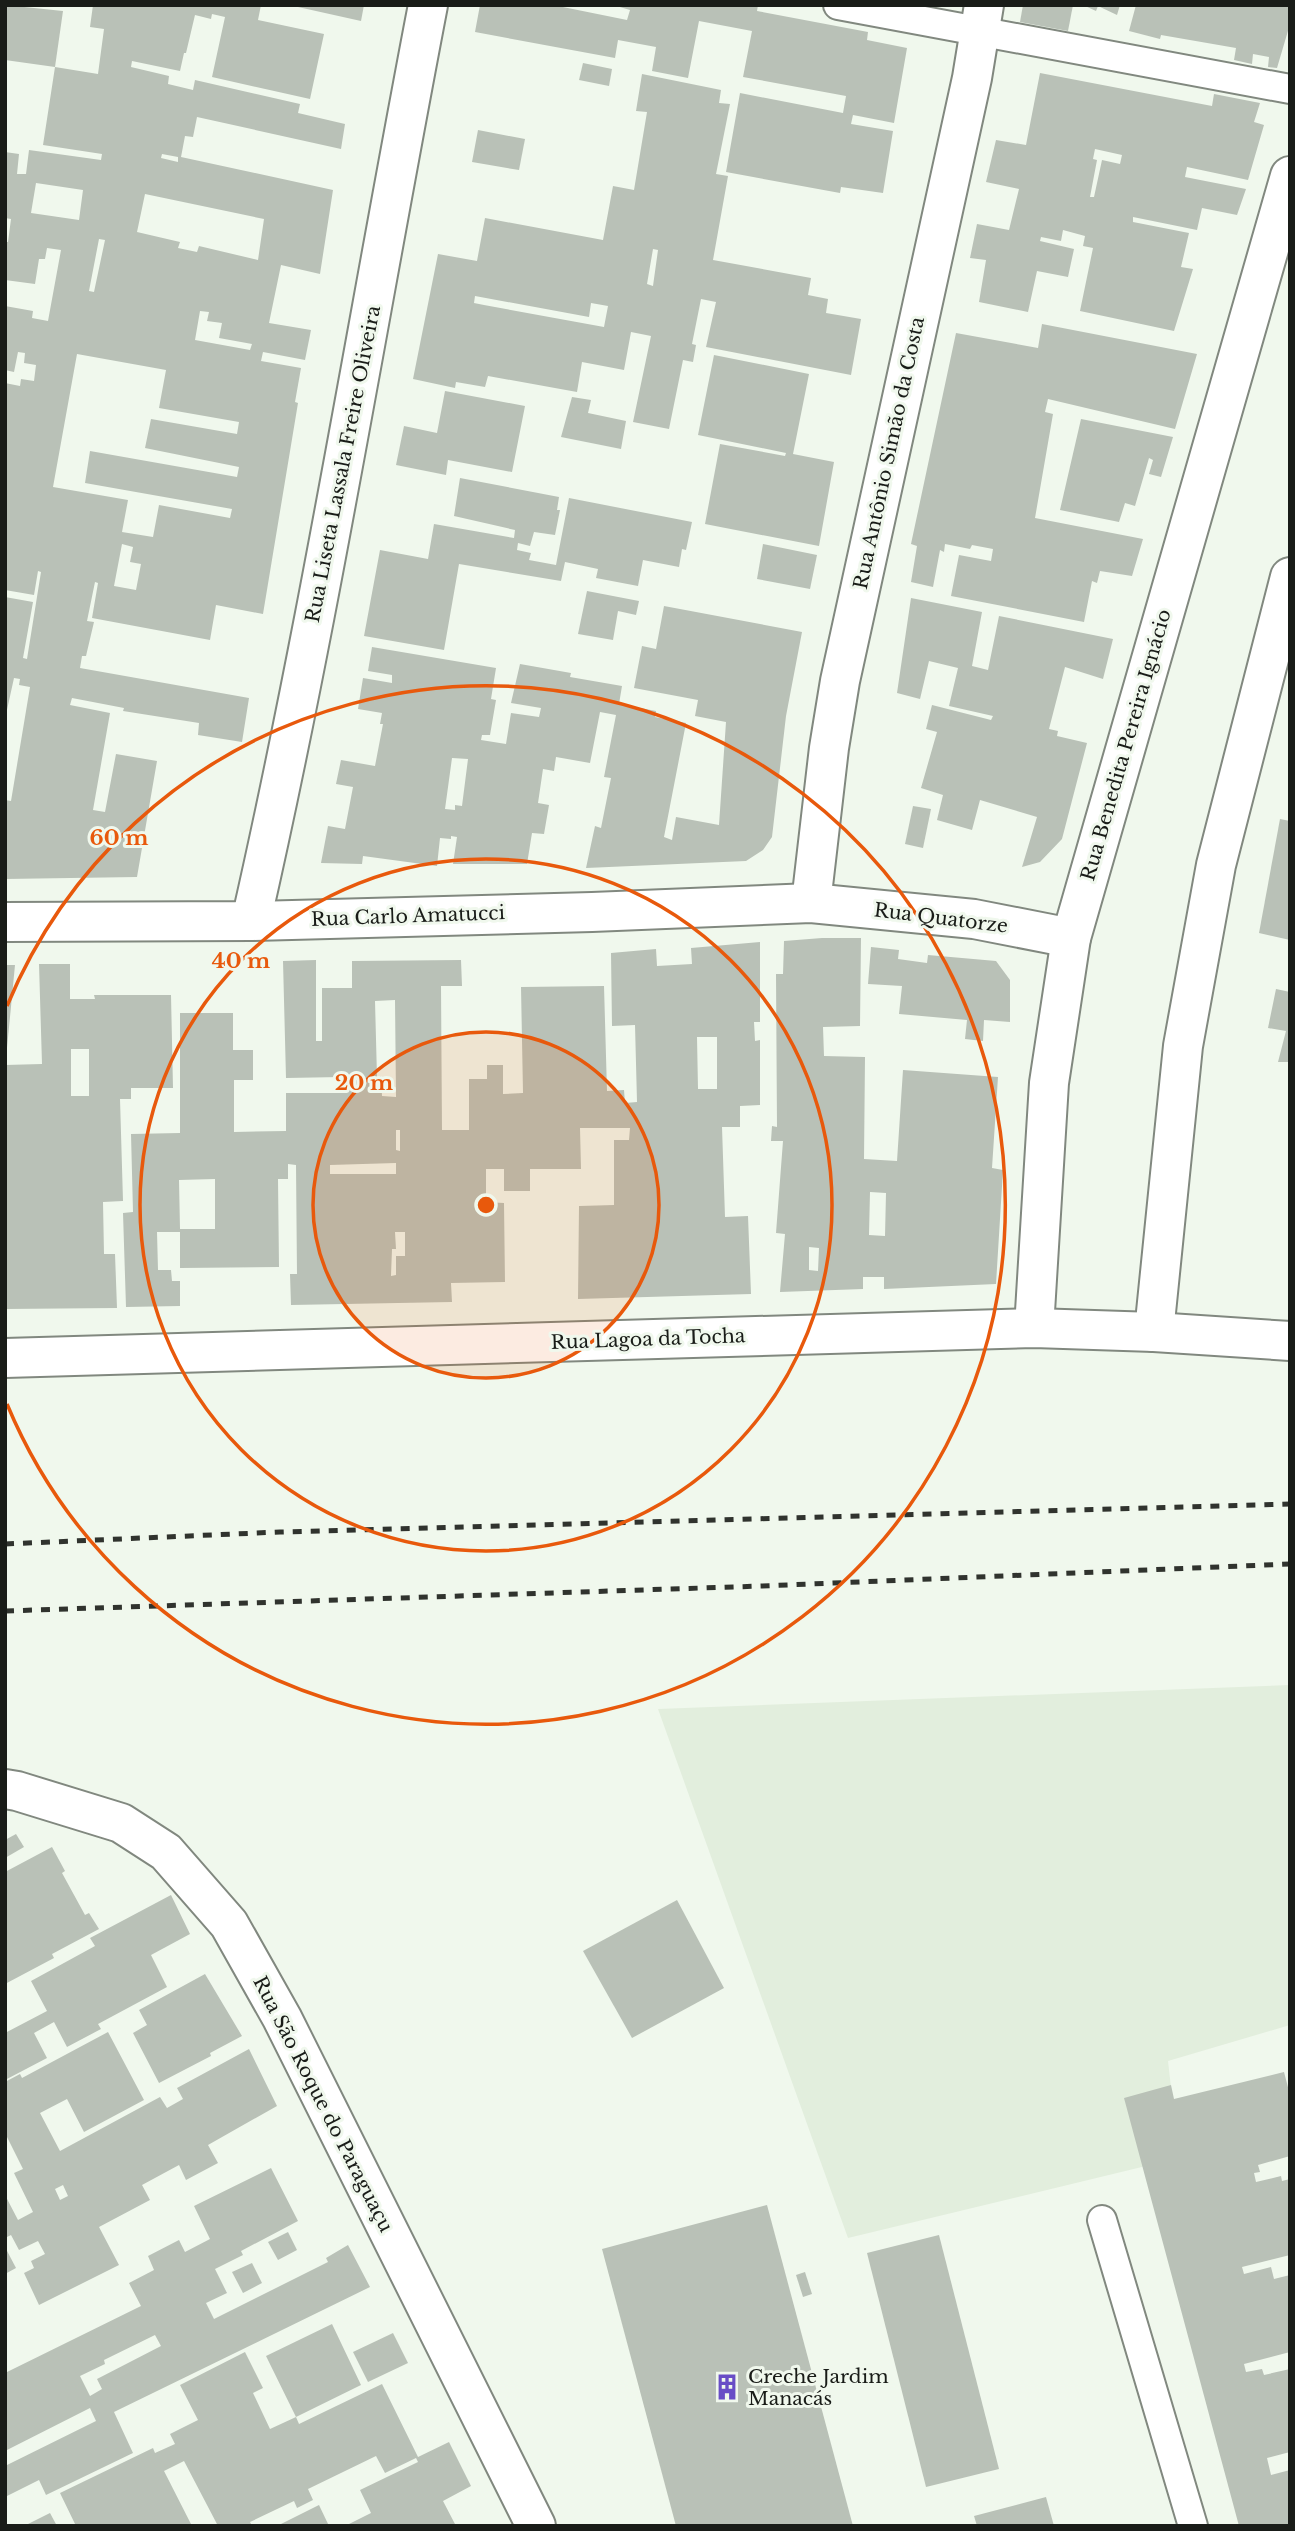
<svg xmlns="http://www.w3.org/2000/svg" width="1295" height="2531" font-family="'Libre Baskerville',serif">
  <style>
    .built { fill: #e2eedd }
    .building { fill: #b9c1b7; fill-rule: evenodd }
    .lines { fill: none; stroke-linecap: round; stroke-linejoin: round }
    .service-casing { stroke: #81887f; stroke-width: 32 }
    .minor-casing { stroke: #81887f; stroke-width: 42 }
    .service { stroke: #fff; stroke-width: 28 }
    .minor { stroke: #fff; stroke-width: 38 }
    .rail { stroke: #30332e; stroke-width: 5; stroke-dasharray: 9 9; stroke-linecap: butt }
    .ring { fill: none; stroke: #e8590c; stroke-width: 3.5 }
    .labels { text-anchor: middle; dominant-baseline: central; stroke-width: 6; stroke-linejoin: round; paint-order: stroke }
    .street-label { font-size: 19px; fill: #191c18; stroke: #f0f8ed }
    .poi-label { font-size: 19px; fill: #191c18; stroke: #f0f8ed; text-anchor: start }
    .centre { fill: #e8590c; stroke: #f0f8ed; stroke-width: 3.5 }
    .ring-label { font-size: 21px; text-anchor: middle; font-weight: bold; fill: #e8590c; stroke: #f0f8ed; stroke-width: 6; stroke-linejoin: round; paint-order: stroke }
  </style>
  <rect width="100%" height="100%" fill="#f0f8ed"/>
  <polygon class="built" points="1290,1685 1290,2025 1168,2061 1179,2158 848,2238 658,1709"/>
  <g class="building">
    <polygon points="5,5 63,11 55,67 5,60"/>
    <path d="M93,5H261L258,20L324,34L310,99L212,77L225,17L212,14L211,19L195,15L186,53H184L180,71L132,61L131,67L169,76L168,84L193,90L195,80L300,104L298,113L345,124L341,149L197,117L193,137L185,136L181,157L333,190L320,274L281,265L269,323L311,330L305,360L263,352L261,361L301,368L295,402L298,403L263,614L216,605L210,640L92,618L98,583L95,582L87,621L94,622L86,656H82L80,668L249,698L242,742L198,735L199,723L123,711L124,708L72,698L70,705L110,713L93,810L105,812L116,754L157,761L137,877L5,879V800L11,801L30,687L19,685L20,679L14,678L5,719V597L33,602L23,658L27,659L41,572L38,571L34,595L5,590V383L20,386L21,379L34,381L36,365L24,363L25,353L18,352L14,372L5,370V306L33,311L32,318L48,321L61,250L47,248L45,259H39L35,284L5,280V242H8L11,219L5,218V152L19,154L17,174H26L29,150L101,160L102,154L43,145L55,67L98,74L104,29L90,27ZM162,154L178,157V162L161,158ZM36,183L83,190L79,220L31,213ZM145,194L264,219L258,260L199,246L197,252L178,248L180,242L137,232ZM99,239L105,240L94,292L89,291ZM200,311L209,312L207,321L222,323L219,338L252,344L250,350L195,340ZM77,354L166,370L159,408L239,422L237,434L151,419L145,448L239,467L237,477L90,451L85,483L232,509L230,518L159,505L153,537L122,532L128,500L53,487ZM122,544L133,547L130,562L141,564L136,590L114,586Z"/>
    <polygon points="289,5 364,5 361,21"/>
    <polygon points="480,5 553,5 627,20 630,10 613,5 758,5 757,11 868,32 867,40 907,48 894,123 853,115 851,124 893,131 883,193 841,187 840,193 726,172 740,93 843,113 846,96 743,77 752,31 699,21 688,78 652,71 656,47 618,40 615,58 475,32"/>
    <polygon points="1023,5 1073,5 1068,31 1020,22"/>
    <polygon points="1083,5 1120,5 1117,15 1098,6 1096,11"/>
    <polygon points="1136,5 1290,5 1290,24 1277,68 1268,67 1269,57 1253,54 1252,64 1234,60 1236,48 1161,35 1160,39 1129,31"/>
    <polygon points="583,63 612,69 609,86 579,80"/>
    <path d="M1040,73L1212,106L1214,94L1260,103L1254,122L1264,125L1248,180L1187,167L1185,177L1246,189L1237,215L1202,208L1197,230L1133,217V222L1189,233L1181,267L1193,269L1174,331L1080,311L1093,248L1083,246L1085,236L1063,230L1061,241L1041,237L1040,241L1074,249L1068,277L1037,271L1028,312L979,302L986,260L970,258L977,224L1009,230L1019,189L986,182L996,140L1026,145ZM1095,149L1122,155L1120,164L1102,160L1094,197H1090L1097,160L1093,159Z"/>
    <path d="M642,74L721,90L719,103L730,104L716,174L728,176L713,260L811,278L808,295L828,299L826,313L861,319L851,375L706,347L716,302L701,299L692,344L696,345L693,362L683,360L669,429L633,422L651,336L631,332L624,370L582,362L577,392L488,376L485,387L456,382L455,388L413,379L438,254L477,261L485,218L603,240L613,186L634,190L647,112L636,111ZM653,249L658,250L653,286L647,284ZM475,296L589,317L591,303L608,306L604,327L484,305L474,303Z"/>
    <polygon points="478,130 525,139 519,170 472,162"/>
    <polygon points="1042,324 1197,354 1175,429 1048,399 1045,412 1053,414 1035,518 1143,539 1132,576 1100,571 1097,583 1092,581 1084,622 951,596 959,555 991,561 993,549 972,545 970,549 945,544 944,552 940,550 933,587 911,582 917,546 911,544 956,333 1038,348"/>
    <polygon points="714,355 809,374 793,454 834,462 819,546 705,524 720,444 785,456 786,453 698,435"/>
    <polygon points="445,391 525,406 512,472 448,460 446,475 396,465 404,426 437,433"/>
    <polygon points="572,397 591,400 588,413 626,421 621,449 561,437"/>
    <polygon points="1081,419 1173,437 1161,477 1149,474 1153,460 1149,458 1135,506 1125,503 1119,522 1060,510"/>
    <polygon points="460,478 559,497 557,510 560,510 555,535 534,532 530,546 518,543 517,550 531,553 529,560 556,565 569,498 692,522 686,550 682,549 679,567 643,560 638,586 596,578 598,569 565,562 561,581 459,564 444,650 364,636 380,550 428,559 434,524 514,538 515,530 454,516"/>
    <polygon points="763,544 817,555 810,589 757,579"/>
    <polygon points="587,591 639,601 636,615 618,611 613,640 578,634"/>
    <polygon points="911,598 982,612 972,666 988,670 999,616 1113,639 1103,679 1065,667 1049,729 1058,731 1057,736 1087,743 1062,839 1040,862 1022,867 1037,817 980,800 972,830 937,820 943,795 921,788 937,732 926,729 932,705 991,720 993,716 949,706 958,668 929,661 920,699 897,693"/>
    <path d="M664,606L802,632L786,716L772,837L763,850L746,861L586,868L595,826L601,828L611,778L604,777L616,715L600,712L590,763L556,757L554,771L543,769L538,803L549,805L544,834L532,833L527,864H453L457,837L451,836V839L440,838L437,866L363,856L362,864L321,863L328,826L345,829L353,787L336,784L341,760L375,766L383,724H380L382,713L358,709L363,678L392,683V675L368,671L372,647L496,668L491,699L496,700L490,735H482L481,740L506,744L511,713L539,717L541,708L511,703L520,664L571,673L570,677L622,686L619,704L656,711L655,717L686,723L664,837L672,840L676,817L719,825L726,722L695,716L698,700L634,688L642,646L656,649ZM452,758L468,759L462,806L455,805V810L445,809Z"/>
    <polygon points="913,806 931,809 923,848 905,844"/>
    <polygon points="1280,819 1290,821 1290,940 1259,933"/>
    <path d="M822,938H861L860,1026L823,1027L824,1056L865,1057L864,1159L897,1161L903,1070L998,1077L992,1168L1003,1170L996,1284L884,1289V1277H863V1289L780,1292L785,1234L776,1233L783,1141H771L772,1126L777,1127L776,974H783L784,941ZM870,1192L886,1193L885,1236L869,1235ZM809,1247L819,1248L818,1271L809,1270Z"/>
    <path d="M760,942V1022H754L755,1041L760,1040V1105L740,1106V1127H722L725,1217L748,1216L751,1294L578,1299L579,1206L614,1205V1140H629L630,1128H580L581,1169H530V1191H504V1169H486V1202L504,1203L505,1282L451,1283L452,1302L291,1305L290,1274H297L296,1165L288,1164V1179H278L279,1267L180,1268V1232H157L158,1270H171L172,1281H180V1306L126,1307L123,1213L133,1212L131,1134L180,1133V1013H233V1050H253V1080H234V1132L286,1131V1093H342L341,1077L286,1078L283,961L316,960V1041H322V988H352V961L461,960L462,986H441L442,1130H469V1079H487V1065H503V1094L523,1093L521,987L604,986L607,1091L624,1090L625,1103L637,1102L635,1025L612,1026L611,953L656,949L657,966L692,964L691,948ZM395,1000L396,1097L382,1096L381,1076L377,1077L375,1001ZM697,1037H717V1089H698ZM396,1130H400V1151L396,1150ZM396,1163V1174H330V1165ZM215,1179V1229H180L179,1180ZM395,1232H405V1256H396V1275L391,1276L392,1249H396Z"/>
    <polygon points="871,947 899,950 898,959 927,963 928,955 996,961 1010,980 1010,1022 984,1020 983,1041 965,1039 967,1020 899,1014 902,986 868,984"/>
    <path d="M39,964H70V999H95L94,995H171L173,1088H131V1099H120L123,1201L103,1202L104,1254H115L117,1308L5,1309V1065L42,1064ZM71,1049H89V1096H71Z"/>
    <polygon points="5,965 15,965 7,1048 5,1048"/>
    <polygon points="1276,989 1290,992 1290,1062 1278,1062 1286,1031 1268,1028"/>
    <polygon points="16,1834 24,1847 5,1858 5,1840"/>
    <polygon points="52,1847 65,1871 62,1873 85,1915 89,1913 99,1929 52,1954 54,1958 5,1984 5,1872"/>
    <polygon points="171,1895 190,1934 151,1955 167,1987 98,2024 101,2029 67,2047 54,2022 34,2033 47,2058 5,2080 5,2033 47,2011 31,1981 95,1946 90,1938"/>
    <polygon points="677,1900 724,1988 632,2038 583,1951"/>
    <polygon points="205,1974 242,2036 210,2053 211,2056 159,2083 133,2033 147,2025 139,2010"/>
    <path d="M108,2032L144,2100L84,2132L67,2099L40,2113L60,2151L160,2097L167,2108L183,2099L177,2088L249,2049L277,2106L208,2145L218,2163L186,2180L179,2165L142,2185L150,2200L99,2227L119,2265L39,2305L24,2273L34,2268L31,2261L45,2254L38,2241L19,2250L11,2235L5,2238V2195L18,2220L33,2212L14,2173L23,2169L5,2133V2082L20,2074L22,2078ZM63,2185L68,2196L60,2200L55,2189Z"/>
    <polygon points="1284,2072 1290,2095 1290,2156 1258,2165 1260,2172 1254,2173 1256,2182 1281,2176 1282,2181 1290,2179 1290,2255 1242,2267 1244,2274 1271,2267 1274,2279 1290,2275 1290,2352 1244,2364 1246,2372 1262,2369 1264,2375 1290,2369 1290,2452 1267,2458 1271,2475 1290,2470 1290,2526 1239,2526 1124,2098 1171,2085 1174,2099"/>
    <path d="M271,2168L298,2221L241,2251L243,2255L215,2269L227,2293L206,2303L214,2319L328,2262L326,2258L348,2245L370,2287L114,2412L133,2453L46,2495L39,2480L5,2497V2466L96,2421L90,2408L5,2451V2373L141,2306L129,2283L154,2270L148,2256L179,2240L185,2252L210,2239L194,2206ZM155,2335L161,2346L97,2379L102,2389L90,2396L80,2376L105,2364L104,2360Z"/>
    <polygon points="767,2205 853,2526 676,2526 602,2249"/>
    <polygon points="288,2232 297,2250 278,2260 268,2242"/>
    <polygon points="939,2235 999,2469 926,2487 867,2253"/>
    <polygon points="5,2247 16,2268 5,2274"/>
    <polygon points="252,2263 262,2283 243,2293 232,2272"/>
    <polygon points="805,2272 812,2294 803,2297 796,2275"/>
    <polygon points="332,2324 361,2385 296,2417 299,2424 382,2384 418,2457 449,2442 471,2486 443,2501 456,2526 345,2526 371,2513 360,2490 418,2462 416,2458 385,2473 376,2456 308,2489 313,2500 297,2508 294,2501 250,2522 252,2526 218,2526 184,2461 164,2471 192,2526 76,2526 60,2493 153,2448 155,2453 175,2444 170,2434 198,2420 180,2385 245,2352 263,2388 253,2393 270,2429 296,2417 266,2356"/>
    <polygon points="393,2333 408,2363 368,2382 353,2352"/>
    <polygon points="1046,2497 1054,2526 977,2526 974,2516"/>
    <polygon points="319,2505 329,2526 277,2526"/>
    <polygon points="50,2513 57,2526 24,2526"/>
  </g>
  <g class="lines">
    <g class="service-casing">
      <g id="service">
        <polyline points="838,5 1290,89"/>
        <polyline points="1102,2220 1193,2526"/>
      </g>
    </g>
    <g class="minor-casing">
      <g id="minor">
        <polyline points="811,903 829,748 840,681 972,78 984,5"/>
        <path d="M251,921C320,618 369,311 428,5"/>
        <polyline points="5,922 251,921 592,912 811,903 974,919 1071,938"/>
        <polyline points="1034,1328 1049,1083 1071,938 1290,176"/>
        <polyline points="1154,1332 1183,1046 1216,865 1290,577"/>
        <polyline points="5,1358 1034,1328 1154,1332 1290,1341"/>
        <polyline points="5,1789 17,1791 121,1823 166,1852 229,1924 282,2018 536,2526"/>
      </g>
    </g>
    <use href="#service" class="service"/>
    <use href="#minor" class="minor"/>
    <g class="rail">
      <polyline points="5,1544 280,1532 1290,1504"/>
      <polyline points="5,1611 762,1586 1290,1564"/>
    </g>
  </g>
  <circle cx="486" cy="1205" r="173" fill="#e8590c" fill-opacity=".12"/>
  <g class="ring">
    <circle cx="486" cy="1205" r="173"/>
    <circle cx="486" cy="1205" r="346"/>
    <path d="M7 1006A519 519 0 1 1 7 1404"/>
  </g>
  <defs>
    <g id="building-bare" transform="scale(2.1)"><path d="M-4-6H4V6H1V3H-1V6H-4ZM-2.5-4.3h1.7v1.8h-1.7ZM.8-4.3h1.7v1.8H.8ZM-2.5-1h1.7V.8h-1.7ZM.8-1h1.7V.8H.8Z" fill="#684dc6" stroke="#f0f8ed" stroke-width="2.5" paint-order="stroke"/></g>
  </defs>
  <g fill-rule="evenodd">
    <use href="#building-bare" x="727" y="2387"/>
  </g>
  <g class="labels">
    <g class="street-label">
      <text transform="translate(889 453) rotate(-78)">Rua Antônio Simão da Costa</text>
      <text transform="translate(343 464) rotate(-79)">Rua Liseta Lassala Freire Oliveira</text>
      <text transform="translate(1126 745) rotate(-74)">Rua Benedita Pereira Ignácio</text>
      <text transform="translate(408 916) rotate(-2)">Rua Carlo Amatucci</text>
      <text transform="translate(941 918) rotate(7)">Rua Quatorze</text>
      <text transform="translate(648 1339) rotate(-2)">Rua Lagoa da Tocha</text>
      <text transform="translate(323 2104) rotate(63)">Rua São Roque do Paraguaçu</text>
    </g>
    <g class="poi-label">
      <text x="748" y="2376">Creche Jardim<tspan x="748" dy="22">Manacás</tspan></text>
    </g>
  </g>
  <circle cx="486" cy="1205" r="10" class="centre"/>
  <g class="ring-label">
    <text x="119" y="845">60 m</text>
    <text x="241" y="968">40 m</text>
    <text x="364" y="1090">20 m</text>
  </g>
  <rect width="1295" height="2531" fill="none" stroke="#191c18" stroke-width="14"/>
</svg>
